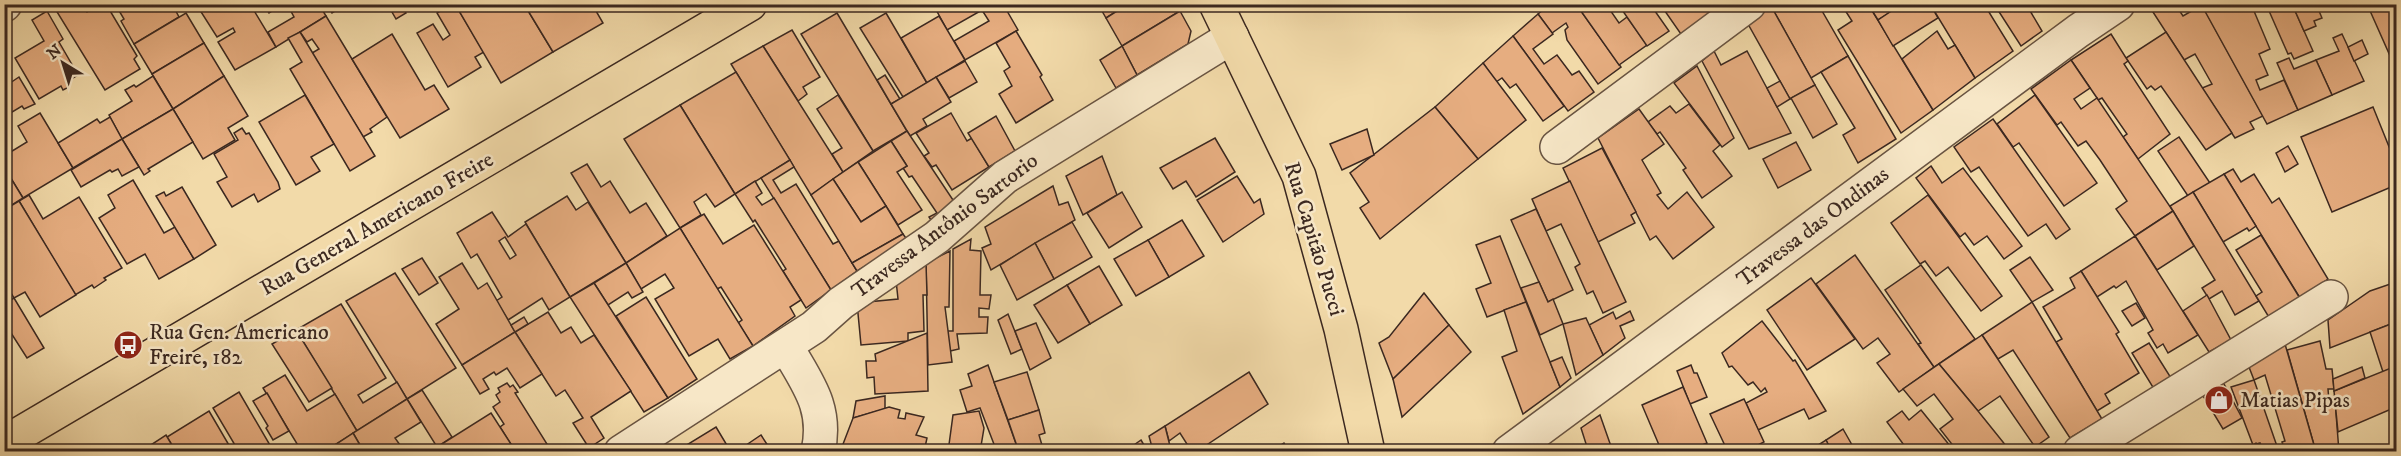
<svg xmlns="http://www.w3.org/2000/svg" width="2401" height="456" font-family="'IM FELL DW Pica',serif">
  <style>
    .building { fill: #e6ad80; stroke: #3b2820; stroke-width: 1.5; fill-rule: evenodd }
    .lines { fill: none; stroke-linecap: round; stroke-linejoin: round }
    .minor-casing { stroke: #695442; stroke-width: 36 }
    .major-casing { stroke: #3b2820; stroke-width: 36 }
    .minor { stroke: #f7e7c7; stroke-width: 33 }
    .major { stroke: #f2daa9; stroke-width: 33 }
    .labels { text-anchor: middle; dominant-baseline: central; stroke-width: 5; stroke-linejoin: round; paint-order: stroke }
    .street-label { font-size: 22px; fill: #3b2820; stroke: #f7e7c7 }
    .poi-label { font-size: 22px; fill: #3b2820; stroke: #f7e7c7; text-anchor: start }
  </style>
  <rect width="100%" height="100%" fill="#f2daa9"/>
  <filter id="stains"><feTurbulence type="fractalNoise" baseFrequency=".00333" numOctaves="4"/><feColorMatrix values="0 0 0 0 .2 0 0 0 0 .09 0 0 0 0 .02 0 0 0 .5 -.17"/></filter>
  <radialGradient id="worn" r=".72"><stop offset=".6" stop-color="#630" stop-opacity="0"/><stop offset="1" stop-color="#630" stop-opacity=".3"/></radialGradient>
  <g class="building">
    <polygon points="58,4 83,4 87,12 99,4 106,4 137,56 134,59 140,69 105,90 54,7"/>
    <polygon points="115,4 172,4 179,17 134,44 121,21 124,19"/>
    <polygon points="196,4 250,4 276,47 235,70 218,42 235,32 233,28 217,37"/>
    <polygon points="264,4 283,4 269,13"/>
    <polygon points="287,4 319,4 326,16 276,47 268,32 294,17"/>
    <polygon points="327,4 346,4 332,13"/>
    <polygon points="451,4 455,4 484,52 475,57 481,67 448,87 417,33 433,24 443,40 450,35 437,13"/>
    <polygon points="455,4 524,4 553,52 501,83"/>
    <polygon points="524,4 592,4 603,23 553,52"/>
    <polygon points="933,4 1003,4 1018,30 965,60 954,41 989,21 982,10 947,30"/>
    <polygon points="1098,4 1128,4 1106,18"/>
    <polygon points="1128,4 1177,4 1180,11 1122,46 1106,18"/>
    <polygon points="1550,4 1576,4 1621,67 1598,84 1567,40 1565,30 1568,27 1566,23 1552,33 1538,14"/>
    <polygon points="1576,4 1618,4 1610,10 1619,23 1627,17 1647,45 1619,65"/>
    <polygon points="1650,4 1669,31 1647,46 1618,4"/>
    <polygon points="1660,4 1704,4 1711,15 1683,37"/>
    <polygon points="1704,4 1727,4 1711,15"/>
    <polygon points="1772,4 1818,4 1848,56 1811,78 1771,6"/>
    <polygon points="1841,4 1868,4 1933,110 1901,133 1838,30 1852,21"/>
    <polygon points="1868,4 1898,4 1899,7 1878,20"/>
    <polygon points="1902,4 1930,4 1938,18 1893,46 1878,20"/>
    <polygon points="1930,4 1984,4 2013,51 1975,78"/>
    <polygon points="1994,4 2026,4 2042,31 2021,46"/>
    <polygon points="2159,4 2175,4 2183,16 2202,5 2263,116 2250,122 2254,129 2235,138 2202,88 2212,84 2195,54 2184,60 2151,9"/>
    <polygon points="2201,4 2251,4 2270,49 2259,54 2268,75 2256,80 2260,90 2284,80 2298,110 2267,124"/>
    <polygon points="2266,4 2292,4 2313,51 2294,59 2291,53 2288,54"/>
    <polygon points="2292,4 2316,4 2322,18 2314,21 2316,26 2304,31"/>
    <polygon points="2367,4 2396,4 2396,56 2391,58"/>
    <polygon points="402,6 406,13 396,19 392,12"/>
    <polygon points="1771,6 1815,85 1790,99 1748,24"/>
    <polygon points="47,11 63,39 59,42 78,75 66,82 69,87 63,90 61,86 39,99 15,58 44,41 32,20"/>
    <polygon points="1180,11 1191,31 1188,44 1137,75 1122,46"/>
    <polygon points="186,13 204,43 152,74 134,44"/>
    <polygon points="837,13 907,131 873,151 801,34"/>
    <polygon points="886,13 927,83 903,97 860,28"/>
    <polygon points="1538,14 1553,34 1533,49 1544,64 1557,55 1572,75 1579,71 1594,92 1568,111 1513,36"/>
    <polygon points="326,16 387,117 370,129 372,132 363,137 312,53 319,49 312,39 307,42 300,32"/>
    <polygon points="939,16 965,60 927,83 901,38"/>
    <polygon points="792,30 820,77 803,87 807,94 798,101 763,46"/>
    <polygon points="1016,31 1042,75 1040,77 1053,100 1016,123 999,94 1012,86 1004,71 1010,67 996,43"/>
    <polygon points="1937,31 1948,49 1955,45 1975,78 1933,110 1902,59"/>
    <polygon points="300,32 375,156 350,171 290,69 302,62 288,38"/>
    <polygon points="2166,32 2232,133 2206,150 2161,86 2155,90 2151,86 2147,89 2126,58"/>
    <polygon points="392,34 425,90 434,85 449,109 400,138 352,59"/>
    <polygon points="2111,34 2128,61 2124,64 2170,134 2138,159 2123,137 2127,134 2102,98 2098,100 2097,98 2071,60"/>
    <polygon points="2342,34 2364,81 2332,95 2316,60 2339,51 2333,38"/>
    <polygon points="1513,36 1564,106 1543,121 1516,84 1510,88 1502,78 1496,82 1483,63"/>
    <polygon points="2362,40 2368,54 2354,61 2348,47"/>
    <polygon points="204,43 224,76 173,109 152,74"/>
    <polygon points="763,46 843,172 811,195 731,64"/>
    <polygon points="1122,46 1137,75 1116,88 1100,60"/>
    <polygon points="1714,51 1721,65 1747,51 1791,133 1749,149 1702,61"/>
    <polygon points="1848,56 1896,139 1858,163 1843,135 1855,128 1821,72"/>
    <polygon points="2289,58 2294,69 2316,60 2332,95 2298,110 2277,63"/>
    <polygon points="2071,60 2090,88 2074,99 2081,109 2097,98 2173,211 2135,236 2116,209 2127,201 2100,160 2086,141 2078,146 2061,122 2057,125 2031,89"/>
    <polygon points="965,61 977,82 949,98 936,77"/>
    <polygon points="1483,63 1526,120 1478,159 1435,107"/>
    <polygon points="1697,66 1734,138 1722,147 1674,83"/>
    <polygon points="736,72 790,160 735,194 680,105"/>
    <polygon points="4,74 10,83 19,77 35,104 24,109 22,106 7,115 10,120 4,123"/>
    <polygon points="885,75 900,99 891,104 877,80"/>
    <polygon points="153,76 173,109 122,139 109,115 132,101 125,90 134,85 136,87"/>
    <polygon points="224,76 248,116 228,128 235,140 203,159 173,109"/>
    <polygon points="936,77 951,102 923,119 927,126 910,136 891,104"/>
    <polygon points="1780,81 1790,99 1777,107 1767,88"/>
    <polygon points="1815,85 1837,124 1813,138 1791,98"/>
    <polygon points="305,95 334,144 311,157 320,171 296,185 259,122"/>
    <polygon points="838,95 873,151 843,172 832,154 842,148 817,109"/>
    <polygon points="2035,95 2097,183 2064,206 2019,143 2013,147 1997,124"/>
    <polygon points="1689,104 1720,145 1713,151 1732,176 1702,198 1683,170 1686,168 1660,132 1657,134 1648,122 1670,106 1676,113"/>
    <polygon points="680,105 735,194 715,207 706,194 694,202 701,215 680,228 624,139"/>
    <polygon points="1435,107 1478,159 1380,239 1360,208 1369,202 1350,173"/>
    <polygon points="2373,107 2396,164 2396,185 2332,212 2301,137"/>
    <polygon points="173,109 193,142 148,169 150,171 144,175 122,139"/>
    <polygon points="1639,109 1664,144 1642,160 1661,193 1657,195 1668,209 1687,192 1714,227 1673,259 1656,236 1650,240 1598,138"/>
    <polygon points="40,113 73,168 23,198 4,167 4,156 27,142 18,126"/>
    <polygon points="951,113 967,141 972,138 989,167 952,190 936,165 932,167 924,156 929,153 916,133"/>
    <polygon points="996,116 1015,151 989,167 968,133"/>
    <polygon points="110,117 122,139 73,168 58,143 97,119 100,123"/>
    <polygon points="1993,119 2070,229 2056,239 2046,224 2028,236 1979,167 1971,172 1954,147"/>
    <polygon points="242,128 246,134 249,133 278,182 280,189 258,202 254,194 232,207 217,182 227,177 214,154 238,140 234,133"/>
    <polygon points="1367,129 1374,155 1342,170 1330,144"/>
    <polygon points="907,131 961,212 935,226 929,217 937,213 912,176 909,177 903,168 907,166 891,141"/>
    <polygon points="2179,137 2210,183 2188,196 2158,151"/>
    <polygon points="1215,138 1235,172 1196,197 1186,181 1173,189 1160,168"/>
    <polygon points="122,139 139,167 122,176 118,169 112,172 110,170 81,187 71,170"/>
    <polygon points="891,141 907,166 897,172 922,210 898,225 858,162"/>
    <polygon points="1796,142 1811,170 1778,188 1763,159"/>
    <polygon points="2288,146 2298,164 2285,172 2276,153"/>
    <polygon points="1602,148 1636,212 1631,215 1635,223 1598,242 1563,168"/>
    <polygon points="1102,156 1117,195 1083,215 1066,176"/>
    <polygon points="790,160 794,167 773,180 781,193 796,184 833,244 839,241 857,271 831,290 761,178"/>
    <polygon points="858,162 886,206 861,222 833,179"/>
    <polygon points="587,164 601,187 610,181 630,213 646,203 667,236 626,263 571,173"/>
    <polygon points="1931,166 1942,183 1963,168 2022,246 2004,259 1987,236 1974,245 1965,233 1960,237 1916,178"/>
    <polygon points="4,167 23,198 4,210"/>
    <polygon points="2233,169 2241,182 2254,174 2272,203 2279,198 2328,279 2300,298 2224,174"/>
    <polygon points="2224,174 2256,226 2249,231 2247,228 2223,242 2193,192"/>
    <polygon points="1237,176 1254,203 1260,199 1264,214 1223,242 1197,200"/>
    <polygon points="833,179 861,222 886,206 903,234 852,263 811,195"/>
    <polygon points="133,180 164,233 175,227 194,259 159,279 145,254 127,264 99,218 115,208 108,195"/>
    <polygon points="755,181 762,193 756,197 762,205 774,198 831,290 806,308 783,271 786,269 755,220 753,222 735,194"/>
    <polygon points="1570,181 1626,302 1603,313 1593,291 1587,294 1575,267 1580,264 1561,224 1546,231 1532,199"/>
    <polygon points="1053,186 1059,205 1068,202 1075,220 991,270 982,248 991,244 985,227"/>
    <polygon points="182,187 216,245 194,259 156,196 164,192 166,196"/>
    <polygon points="1122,192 1142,227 1109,248 1087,213"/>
    <polygon points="2193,192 2259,301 2235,315 2222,291 2209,299 2202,288 2215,280 2170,206"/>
    <polygon points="29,195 43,219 79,197 122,268 104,278 106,280 94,288 92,285 75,295 19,201"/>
    <polygon points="1928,195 2002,296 1981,311 1948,267 1936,276 1925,261 1920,264 1891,223"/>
    <polygon points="567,196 576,210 588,202 626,263 570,297 525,222"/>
    <polygon points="19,201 76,295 40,317 25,292 14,298 4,282 4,210"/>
    <polygon points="1536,209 1573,290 1548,302 1511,220"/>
    <polygon points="2173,211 2194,246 2157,270 2135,236"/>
    <path d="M492,212L508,237L526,224L570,297L549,310L542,298L508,320L496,301L502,297L477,254L471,258L457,233ZM505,237L516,255L510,259L499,241Z"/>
    <polygon points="704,214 723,244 754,225 801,300 790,307 795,316 753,346 738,323 742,320 721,287 717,289 680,228"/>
    <polygon points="1182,220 1204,256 1169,277 1148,240"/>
    <polygon points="1072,222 1092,257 1054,279 1035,243"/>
    <polygon points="680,228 753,346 730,359 718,339 689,356 655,299 674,288 665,274 641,289 626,263"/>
    <polygon points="903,234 908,241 857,271 852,263"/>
    <polygon points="2261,235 2301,300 2270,319 2256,296 2262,292 2236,250"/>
    <polygon points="1500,236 1526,302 1487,317 1476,289 1491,283 1476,245"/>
    <polygon points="2135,236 2198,335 2168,353 2163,344 2157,348 2148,333 2153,330 2126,281 2116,288 2114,286 2097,297 2081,271"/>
    <polygon points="971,239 970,250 981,251 980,295 991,295 989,309 979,308 979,317 988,317 987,333 957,334 959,349 950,351 947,331 953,331 953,249"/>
    <polygon points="1148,240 1169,277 1136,296 1114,259"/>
    <polygon points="1035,243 1054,279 1017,300 1000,265"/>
    <polygon points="950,251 949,307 945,307 952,362 928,365 926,263"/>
    <polygon points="1855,255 1934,367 1899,392 1877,363 1890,354 1878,338 1863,349 1816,284"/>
    <polygon points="2030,257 2053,290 2032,302 2010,270"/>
    <polygon points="422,258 438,283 419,295 402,269"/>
    <polygon points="462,263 478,289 487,283 515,332 462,365 436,324 459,309 439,277"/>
    <polygon points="626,263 643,292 632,298 628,292 608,305 594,283"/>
    <polygon points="926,263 927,295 923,295 924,331 908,333 908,341 861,345 857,303 898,299 896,280"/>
    <polygon points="1921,265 1975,339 1934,367 1918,344 1921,343 1885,290"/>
    <polygon points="1099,266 1122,305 1090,324 1067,285"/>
    <polygon points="2081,271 2119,332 2116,334 2139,373 2105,394 2110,403 2097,411 2056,342 2062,339 2043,307 2075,288 2070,278"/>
    <polygon points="395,273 456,368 407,399 346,301"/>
    <polygon points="1811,278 1855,339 1807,370 1767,310"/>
    <polygon points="4,282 12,295 4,299"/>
    <polygon points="1539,282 1548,302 1553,299 1563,324 1540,335 1521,288"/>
    <polygon points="2396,282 2396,322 2330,348 2328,320 2370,291"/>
    <polygon points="594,283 668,398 644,412 570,297"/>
    <polygon points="1067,285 1090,324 1058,343 1034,305"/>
    <polygon points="1424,293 1449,325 1393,379 1379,343 1389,337"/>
    <polygon points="2207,295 2231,340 2209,352 2183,311"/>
    <polygon points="646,297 697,379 668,398 616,316"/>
    <polygon points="14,298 44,348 27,358 4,322 4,304"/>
    <polygon points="1526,302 1560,387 1523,414 1502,357 1517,351 1504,310"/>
    <polygon points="2032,302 2102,419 2070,438 2013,350 1998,359 1982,335"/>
    <polygon points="2136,303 2145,318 2132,326 2122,311"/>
    <polygon points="341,304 386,378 358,395 363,403 397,382 407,399 357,431 296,330"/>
    <polygon points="1630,311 1634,320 1620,326 1625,338 1603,355 1589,325 1613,312 1616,319"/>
    <polygon points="548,312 561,333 571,327 581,343 594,335 631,391 591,417 604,438 589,448 573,423 583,418 565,390 556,396 515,332"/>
    <polygon points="1008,314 1022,349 1011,354 998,320"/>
    <polygon points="524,317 528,324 515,332 511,325"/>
    <polygon points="1586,318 1603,355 1576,375 1563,324"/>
    <polygon points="1762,321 1793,361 1795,360 1826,411 1809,419 1804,409 1758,430 1746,403 1767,392 1765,388 1761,392 1753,382 1748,385 1732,366 1729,367 1722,353"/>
    <polygon points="2396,322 2396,366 2383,372 2370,332"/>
    <polygon points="1036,323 1051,358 1030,370 1015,331"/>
    <polygon points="1449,325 1471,352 1402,417 1393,379"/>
    <polygon points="296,330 332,388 309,402 272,344"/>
    <polygon points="515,332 542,374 520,388 507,368 496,375 494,372 483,379 489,389 480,394 462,365"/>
    <polygon points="927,333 928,391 875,394 874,377 867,378 866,361 876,361 875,354"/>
    <polygon points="1982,335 2049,437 2035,447 2000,396 1978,411 1939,364"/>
    <polygon points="2320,341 2326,369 2332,369 2334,389 2328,389 2329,401 2335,400 2339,452 2316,452 2287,350"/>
    <polygon points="2149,343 2171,378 2154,389 2132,353"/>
    <polygon points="2285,344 2316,452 2285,452 2282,442 2285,441 2265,375 2254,380 2249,367"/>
    <polygon points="1562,357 1571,378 1560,387 1550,362"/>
    <polygon points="1939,364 1978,411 2011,452 1958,452 1940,429 1953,419 1934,394 1917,406 1903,389"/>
    <polygon points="988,365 994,382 1019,452 997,452 980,408 967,412 960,390 972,386 968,374"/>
    <polygon points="1691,365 1694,373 1697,373 1707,397 1690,404 1677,371"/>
    <polygon points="2396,366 2396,407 2338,432 2334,391"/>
    <polygon points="2362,367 2365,378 2334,391 2333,379"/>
    <polygon points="1027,372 1039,410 1008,420 994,382"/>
    <polygon points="1249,372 1268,404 1196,452 1192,452 1180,433 1169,441 1165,426"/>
    <polygon points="285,375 307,411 335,394 357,431 324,452 302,452 263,388"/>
    <polygon points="2254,380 2279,452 2264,452 2260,443 2253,445 2231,387"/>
    <polygon points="2223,382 2242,418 2223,429 2202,394"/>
    <polygon points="507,383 510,387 513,385 518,392 515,393 547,444 536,452 516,452 500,427 504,424 493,407 500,402 496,395 500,392 498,388"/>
    <polygon points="1683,387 1707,443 1686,452 1662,452 1642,405"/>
    <polygon points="422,390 452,437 437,447 407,399"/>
    <polygon points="239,392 274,452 239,452 213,408"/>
    <polygon points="267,393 289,431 273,440 266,428 268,426 253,401"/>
    <polygon points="885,396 885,409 853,418 856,401"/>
    <polygon points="407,399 421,422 395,438 400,445 391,450 389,446 379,452 364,452 353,433"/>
    <polygon points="1744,399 1764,442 1744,452 1728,452 1710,414"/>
    <polygon points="889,407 900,410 898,418 905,419 906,413 924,417 916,435 927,438 924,452 840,452 853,418"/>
    <polygon points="1039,410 1045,433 1039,435 1044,452 1019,452 1008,420"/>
    <polygon points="1921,410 1955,452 1909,452 1887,422 1902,411 1909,420"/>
    <polygon points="209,411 233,452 176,452 167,437"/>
    <polygon points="979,411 984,428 980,452 948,452 953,415"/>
    <polygon points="491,413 516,452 440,452 437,447"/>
    <polygon points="1600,415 1613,452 1583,452 1588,450 1581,428"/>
    <polygon points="1165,426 1170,446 1153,451 1149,436"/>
    <polygon points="716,427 731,452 681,452 680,449"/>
    <polygon points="1843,429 1856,452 1832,452 1826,440"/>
    <polygon points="353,433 364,452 324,452"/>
    <polygon points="166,435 176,452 140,452"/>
    <polygon points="761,435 772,452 736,452"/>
    <polygon points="1141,440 1148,452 1124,452"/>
    <polygon points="1826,440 1832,452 1807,452"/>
    <polygon points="1284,443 1289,452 1270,452"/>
    <polygon points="2125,443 2130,452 2110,452"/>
    <polygon points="2256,443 2261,452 2244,452"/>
  </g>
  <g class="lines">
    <g class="minor-casing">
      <g id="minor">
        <polyline points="4,5 5,4"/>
        <polyline points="1557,147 1749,4"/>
        <path d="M786,346C807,383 828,407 818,452"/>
        <polyline points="621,452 814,327 841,303 937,237 1005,177 1232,37"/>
        <polyline points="1509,452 2078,31 2118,4"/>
        <polyline points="2080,452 2331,297"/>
      </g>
    </g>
    <g class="major-casing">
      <g id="major">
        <polyline points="1216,4 1299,176 1341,329 1368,452"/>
        <polyline points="4,443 750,4"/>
      </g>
    </g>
    <use href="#minor" class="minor"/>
    <use href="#major" class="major"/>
  </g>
  <defs>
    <g id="bus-disc" transform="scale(1.5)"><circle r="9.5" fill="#8f2418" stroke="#f7e7c7"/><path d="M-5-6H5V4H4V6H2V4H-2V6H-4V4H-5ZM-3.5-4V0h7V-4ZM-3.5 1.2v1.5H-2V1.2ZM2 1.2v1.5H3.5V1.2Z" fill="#fff"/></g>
    <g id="shop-disc" transform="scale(1.5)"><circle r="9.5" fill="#8f2418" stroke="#f7e7c7"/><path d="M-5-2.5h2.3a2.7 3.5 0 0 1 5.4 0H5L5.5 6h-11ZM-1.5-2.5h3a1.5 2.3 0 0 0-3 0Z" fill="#fff"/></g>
  </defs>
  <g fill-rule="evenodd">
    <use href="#bus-disc" x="128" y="345"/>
    <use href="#shop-disc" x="2219" y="400"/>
  </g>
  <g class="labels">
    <g class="street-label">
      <text transform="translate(377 224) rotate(-30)">Rua General Americano Freire</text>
      <text transform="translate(945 226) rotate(-37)">Travessa Antônio Sartorio</text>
      <text transform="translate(1813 227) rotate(-37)">Travessa das Ondinas</text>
      <text transform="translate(1314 239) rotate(73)">Rua Capitão Pucci</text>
    </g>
    <g class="poi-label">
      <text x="149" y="332">Rua Gen. Americano<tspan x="149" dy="25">Freire, 182</tspan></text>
      <text x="2240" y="400">Matias Pipas</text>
    </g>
  </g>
  <rect width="2401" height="456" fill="none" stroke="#f2daa9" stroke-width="24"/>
  <rect x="6" y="6" width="2389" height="444" fill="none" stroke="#3b2820" stroke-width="3"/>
  <rect x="12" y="12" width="2377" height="432" fill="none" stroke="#3b2820" stroke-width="1.5"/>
  <g transform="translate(63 63) rotate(322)" stroke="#f7e7c7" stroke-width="4.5" paint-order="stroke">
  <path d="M0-4.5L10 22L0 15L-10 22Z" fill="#3b2820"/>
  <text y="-9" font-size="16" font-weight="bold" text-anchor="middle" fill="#3b2820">N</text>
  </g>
  <rect width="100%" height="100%" filter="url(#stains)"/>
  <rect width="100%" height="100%" fill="url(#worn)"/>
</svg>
